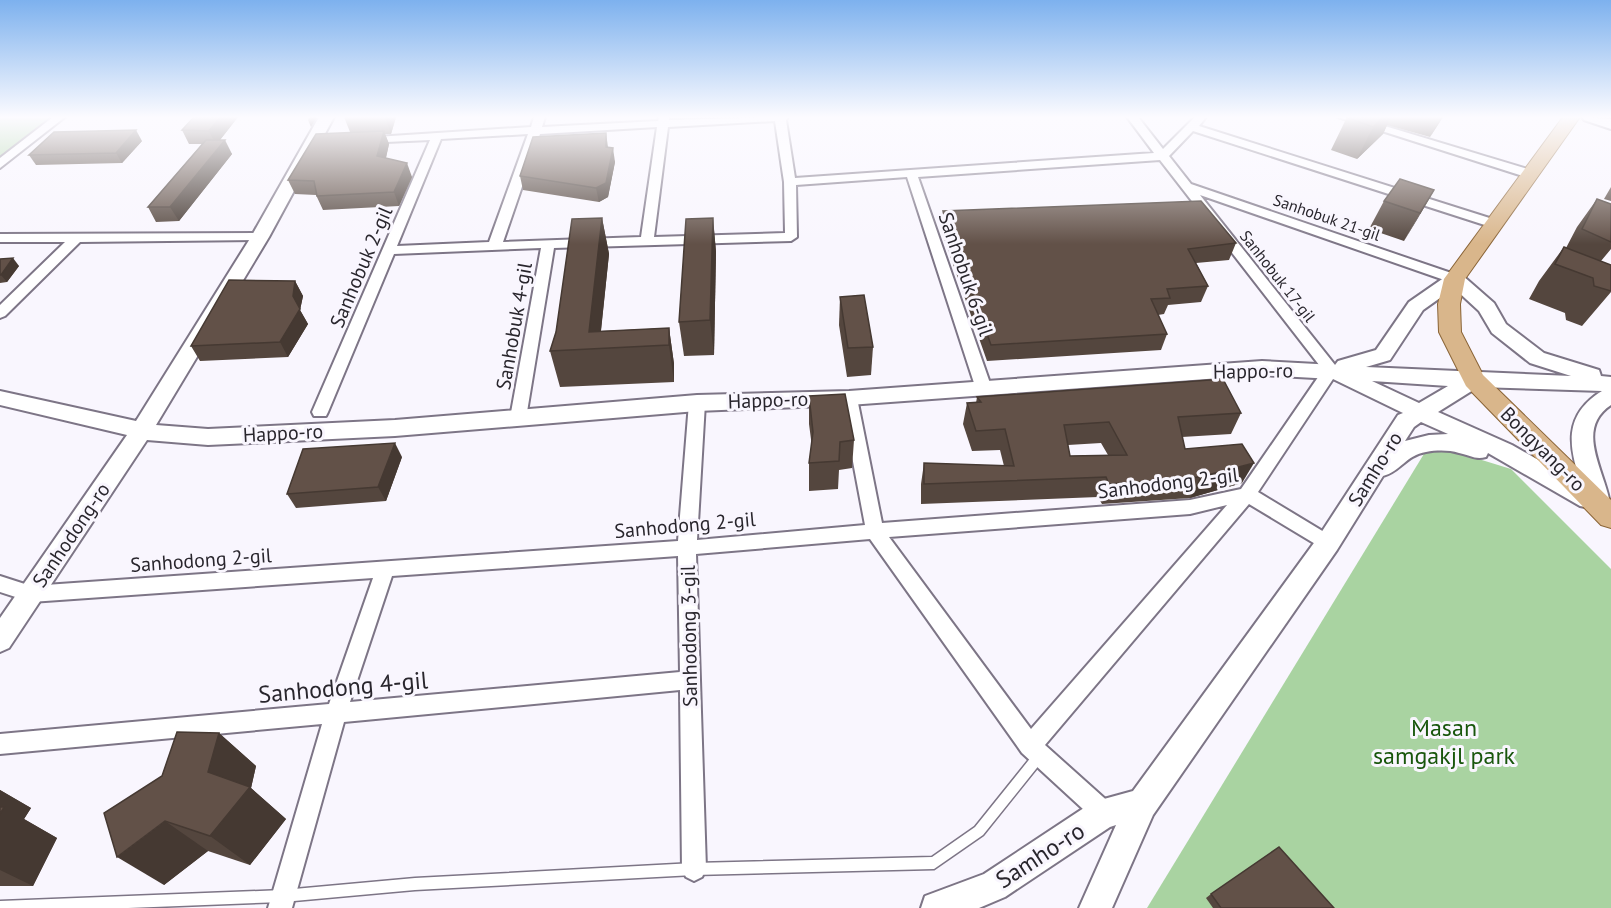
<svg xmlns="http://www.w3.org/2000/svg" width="1611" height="908" font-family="'PT Sans',sans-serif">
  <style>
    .green { fill: #a9d3a1 }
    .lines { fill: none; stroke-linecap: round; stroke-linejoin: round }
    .service-casing { stroke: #7d7586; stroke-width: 3 }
    .minor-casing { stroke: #7d7586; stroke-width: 4 }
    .secondary-casing { stroke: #7d7586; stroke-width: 4 }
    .primary-casing { stroke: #8a6437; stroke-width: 2 }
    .service { fill: #fff; fill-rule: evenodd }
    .minor { fill: #fff; fill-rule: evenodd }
    .secondary { fill: #fff; fill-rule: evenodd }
    .primary { fill: #d9b68b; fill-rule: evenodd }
    .wall { fill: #54463e; fill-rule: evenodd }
    .shaded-wall { fill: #453932 }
    .building { fill: #625148; stroke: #453932; stroke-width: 1.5; fill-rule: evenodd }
    .labels { text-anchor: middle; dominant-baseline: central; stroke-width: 6; stroke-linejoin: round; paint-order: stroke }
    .far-street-label { font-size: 16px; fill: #29262d; stroke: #f9f6fe }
    .street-label { font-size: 20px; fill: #29262d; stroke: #f9f6fe }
    .near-street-label { font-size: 24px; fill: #29262d; stroke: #f9f6fe }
    .near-park-label { font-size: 24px; fill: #18560c; stroke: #f9f6fe }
  </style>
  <rect width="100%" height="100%" fill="#f9f6fe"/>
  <g class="green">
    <polygon points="0,117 63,117 0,161"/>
    <polygon points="1430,444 1511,469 1611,569 1611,908 1147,908"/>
  </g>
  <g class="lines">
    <g class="service-casing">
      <polygon id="service" points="1040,750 1044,751 1045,755 1044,759 983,835 934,869 694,875 415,890 283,902 128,908 0,908 0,901 283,890 415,878 694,863 932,857 975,827 1036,751"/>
    </g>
    <g class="minor-casing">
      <g id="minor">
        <polygon points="53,117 65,117 0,168 0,158"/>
        <path d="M534,117H545L542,127L658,121L659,117H669V120L788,117L786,120L795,178L1154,153L1127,117H1138L1163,149L1195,117H1206L1199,126L1499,221L1501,224L1499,227H1491L1193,131L1169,156L1191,184L1460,276L1462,279L1455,283L1450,282L1200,195L1339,370L1258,492L1334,538L1337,543L1334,548L1328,550L1322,548L1249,504L1045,745L1112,805L1115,813L1112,821L1104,824L1096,821L1022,753L870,539L696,554L706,869L702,877L694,881L686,877L682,869L680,690L344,722L292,908H268L322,724L0,754V734L329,704L373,578L31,602L0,592V576L31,586L678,541L689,403L691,399H703L705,403L697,540L865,525L841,398L843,394H855L857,398L882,523L1190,500L1241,489L1323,370L1160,160L918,177L991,386L988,390H978L975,386L907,177L796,185L797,237L791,241L554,248L526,418L524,422H512L510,418L541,248L394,254L328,412L326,416H314L312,412L430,140L364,143L360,142V138L531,127ZM775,121L784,182L785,233L654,237L668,127ZM657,127L641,237L503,242L540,134ZM528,134L489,242L397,246L441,139ZM1227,505L1031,729L889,537L1190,514ZM678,556L680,672L350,702L392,576Z"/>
        <polygon points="1338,117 1355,117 1534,171 1536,174 1534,177 1526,177"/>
        <polygon points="260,233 266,237 265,240 80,242 5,316 0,318 0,305 65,242 0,242 0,234"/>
      </g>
    </g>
    <g class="secondary-casing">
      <g id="secondary">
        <path d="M319,117H334L269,237L156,425L208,429L395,420L697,395L849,391L1262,361L1335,365L1338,361L1376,350L1409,302L1448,275H1462L1494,303L1506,324L1544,353L1599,370L1601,376L1611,377V405C1571,431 1611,479 1611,513L1602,517L1594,515L1590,508L1580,506L1488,453L1486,457C1475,460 1470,455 1459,453C1449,450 1437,450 1426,452C1406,455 1400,472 1383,476L1337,550L1153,815L1112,908H1079L1116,825L1110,827L1005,897L979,908H921L925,896L984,874L1093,802L1133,791L1319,536L1398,415L1403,413L1333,379L1262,375L849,405L697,411L395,436L208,445L147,440L9,648L0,652V618L127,435L0,405V391L136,421L251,237ZM1454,288L1479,311L1492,333L1530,363L1571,376L1366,367L1390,360L1423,310ZM1372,381L1448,386L1419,403ZM1478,387L1602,391C1563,415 1568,447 1582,485L1512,445L1438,412ZM1421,422L1448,434L1429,435L1405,441L1414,427Z"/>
        <polygon points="1582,117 1611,119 1611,129 1584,120"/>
      </g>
    </g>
    <g class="primary-casing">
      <polygon id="primary" points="1563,117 1580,117 1465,279 1460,304 1461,332 1483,375 1611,500 1611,528 1601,525 1466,386 1439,332 1438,304 1444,279"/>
    </g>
    <use href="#service" class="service"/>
    <use href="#minor" class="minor"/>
    <use href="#secondary" class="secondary"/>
    <use href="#primary" class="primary"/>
  </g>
  <g class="wall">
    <polygon points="194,117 238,117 220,140 232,154 179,221 156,222 148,207 202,144 189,144 182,130"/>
    <polygon points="344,117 396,117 391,134 385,134 389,144 386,158 412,177 399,206 323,210 316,195 295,194 288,180 350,132"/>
    <polygon points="1347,117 1443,117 1430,137 1387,125 1383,134 1357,159 1331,150"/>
    <polygon points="142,141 122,163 36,165 29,155"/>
    <polygon points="608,147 615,162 608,197 599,202 523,190 520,176"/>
    <polygon points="1611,187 1611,201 1604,199"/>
    <polygon points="1434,190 1404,241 1369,229 1384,201"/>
    <polygon points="1597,199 1611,204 1611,249 1601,261 1611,292 1582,326 1566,320 1565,313 1529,299 1539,281 1564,247 1566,248 1577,227"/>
    <polygon points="943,211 1236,243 1229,260 1196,263 1208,286 1201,302 1168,305 1164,314 1158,315 1167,334 1161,350 987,361 940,227"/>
    <polygon points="602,218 609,254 601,331 669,328 674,364 674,382 560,387 550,351 556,332"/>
    <polygon points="713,218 716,252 714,355 684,356 679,322"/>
    <polygon points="0,259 19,266 7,282 0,283"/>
    <polygon points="295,281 303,296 300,310 308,324 288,357 200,361 191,346"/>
    <polygon points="840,297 873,347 871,375 847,377 839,325"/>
    <polygon points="809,396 854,440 852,468 839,470 838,489 809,491 809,463 812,447 809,424"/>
    <path d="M977,397L1241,413L1231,434L1182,437L1185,449L1242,483L1190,498L1102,504L1098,497L921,504V484L924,463L1004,466L1000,450L972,451L963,424L967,403H976ZM1101,443L1108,455L1070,456L1068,445Z"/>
    <polygon points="402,457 386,501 296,508 287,494"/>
    <polygon points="219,733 256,766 251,788 286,819 250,865 208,851 164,885 162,776"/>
    <polygon points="0,790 31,808 24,819 57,838 33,886 0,886"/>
    <polygon points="1211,894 1334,908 1213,908 1206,898"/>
  </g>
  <g class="shaded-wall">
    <polygon points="220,117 238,117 216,145 209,131"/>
    <polygon points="310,117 317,117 311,127 308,120"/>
    <polygon points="385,117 396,117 391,134"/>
    <polygon points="1383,117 1391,117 1383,134 1357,159 1373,127"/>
    <polygon points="1441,117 1443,117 1430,137"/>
    <polygon points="136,130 142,141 122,163 116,153"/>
    <polygon points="384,131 389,144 383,170 377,156"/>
    <polygon points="606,133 608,147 606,147"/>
    <polygon points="225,140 232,154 179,221 170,207"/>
    <polygon points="613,148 615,162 608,197 599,202 596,188"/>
    <polygon points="407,163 412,177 399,206 394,192"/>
    <polygon points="1434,190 1418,218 1404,241 1420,213"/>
    <polygon points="602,218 609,254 599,348 589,332"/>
    <polygon points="713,218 716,252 714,355 710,320"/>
    <polygon points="13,258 19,266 7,282 1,275"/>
    <polygon points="295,281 303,296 300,310 308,324 288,357 280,342 293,296"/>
    <polygon points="669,328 674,364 674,382 669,345"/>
    <polygon points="395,443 402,457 386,501 378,487"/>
    <polygon points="1254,463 1242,483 1190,498 1200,477"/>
    <polygon points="219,733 256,766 251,788 286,819 250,865 210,836 208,772"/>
    <polygon points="0,790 31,808 24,819 57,838 33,886 0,870"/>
    <polygon points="165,821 208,851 164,885 117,857"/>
  </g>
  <g class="building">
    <polygon points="194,117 220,117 209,131 182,130"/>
    <polygon points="1346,117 1383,117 1373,127"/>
    <polygon points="136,130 116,153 29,155 54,132"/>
    <polygon points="384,131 377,156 407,163 394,192 317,196 314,181 288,180 316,134"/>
    <polygon points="606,133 606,147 613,148 606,183 596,188 520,176 533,137"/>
    <polygon points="206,140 225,140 170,207 148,207"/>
    <polygon points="1400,179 1434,190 1420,213 1384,201"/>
    <polygon points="1597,199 1611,204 1611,242 1582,229"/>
    <polygon points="1201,201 1236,243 1188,249 1208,286 1167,289 1170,298 1151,299 1167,334 991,345 943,211"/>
    <polygon points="602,218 589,332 669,328 669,345 550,351 556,332 572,219"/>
    <polygon points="713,218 710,320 679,322 686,219"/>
    <polygon points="1564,247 1611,265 1611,291 1594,286 1593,278 1555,264"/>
    <polygon points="13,258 1,275 0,275 0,259"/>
    <polygon points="229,280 295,281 293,296 300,309 280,342 191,346"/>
    <polygon points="864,295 873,347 848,348 840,297"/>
    <path d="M1223,379L1241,413L1178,417L1185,449L1242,444L1254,463L1200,477L1109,484L1106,477L924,484V463L1014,466L1005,429L976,431L967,403L981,402L977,397ZM1109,422L1127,455L1070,456L1064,425Z"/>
    <polygon points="845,394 854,440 840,442 839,461 809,463 813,432 809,396"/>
    <polygon points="395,443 378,487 287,494 303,449"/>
    <polygon points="177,732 219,733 208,772 250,787 210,836 165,821 117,857 104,813 162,776"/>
    <polygon points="0,807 4,807 0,814"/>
    <polygon points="1279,847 1334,908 1221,908 1211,894"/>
  </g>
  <linearGradient id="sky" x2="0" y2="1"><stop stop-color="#7db1ee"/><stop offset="0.48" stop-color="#fcfbff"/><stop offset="1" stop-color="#fcfbff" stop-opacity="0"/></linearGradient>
  <rect width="1611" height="244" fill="url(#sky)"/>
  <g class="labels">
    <g class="far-street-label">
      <text transform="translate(1327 217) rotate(19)">Sanhobuk 21-gil</text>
      <text transform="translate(1278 276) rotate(52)">Sanhobuk 17-gil</text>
    </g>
    <g class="street-label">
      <text transform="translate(361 267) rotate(-67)">Sanhobuk 2-gil</text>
      <text transform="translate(966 274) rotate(71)">Sanhobuk 6-gil</text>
      <text transform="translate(514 326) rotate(-80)">Sanhobuk 4-gil</text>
      <text transform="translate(1253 371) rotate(-1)">Happo-ro</text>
      <text transform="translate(768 400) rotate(-2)">Happo-ro</text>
      <text transform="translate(283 433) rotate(-3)">Happo-ro</text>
      <text transform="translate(1543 449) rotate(45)">Bongyang-ro</text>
      <text transform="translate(1375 469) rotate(-58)">Samho-ro</text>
      <text transform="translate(1168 483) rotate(-7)">Sanhodong 2-gil</text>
      <text transform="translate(685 525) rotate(-5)">Sanhodong 2-gil</text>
      <text transform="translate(71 535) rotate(-56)">Sanhodong-ro</text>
      <text transform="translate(201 560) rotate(-4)">Sanhodong 2-gil</text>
      <text transform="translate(689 636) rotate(-91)">Sanhodong 3-gil</text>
    </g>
    <g class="near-street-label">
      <text transform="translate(343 687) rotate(-5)">Sanhodong 4-gil</text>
      <text transform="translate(1040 855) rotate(-33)">Samho-ro</text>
    </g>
    <g class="near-park-label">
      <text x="1444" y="727">Masan<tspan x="1444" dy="28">samgakjl park</tspan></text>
    </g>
  </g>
</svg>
